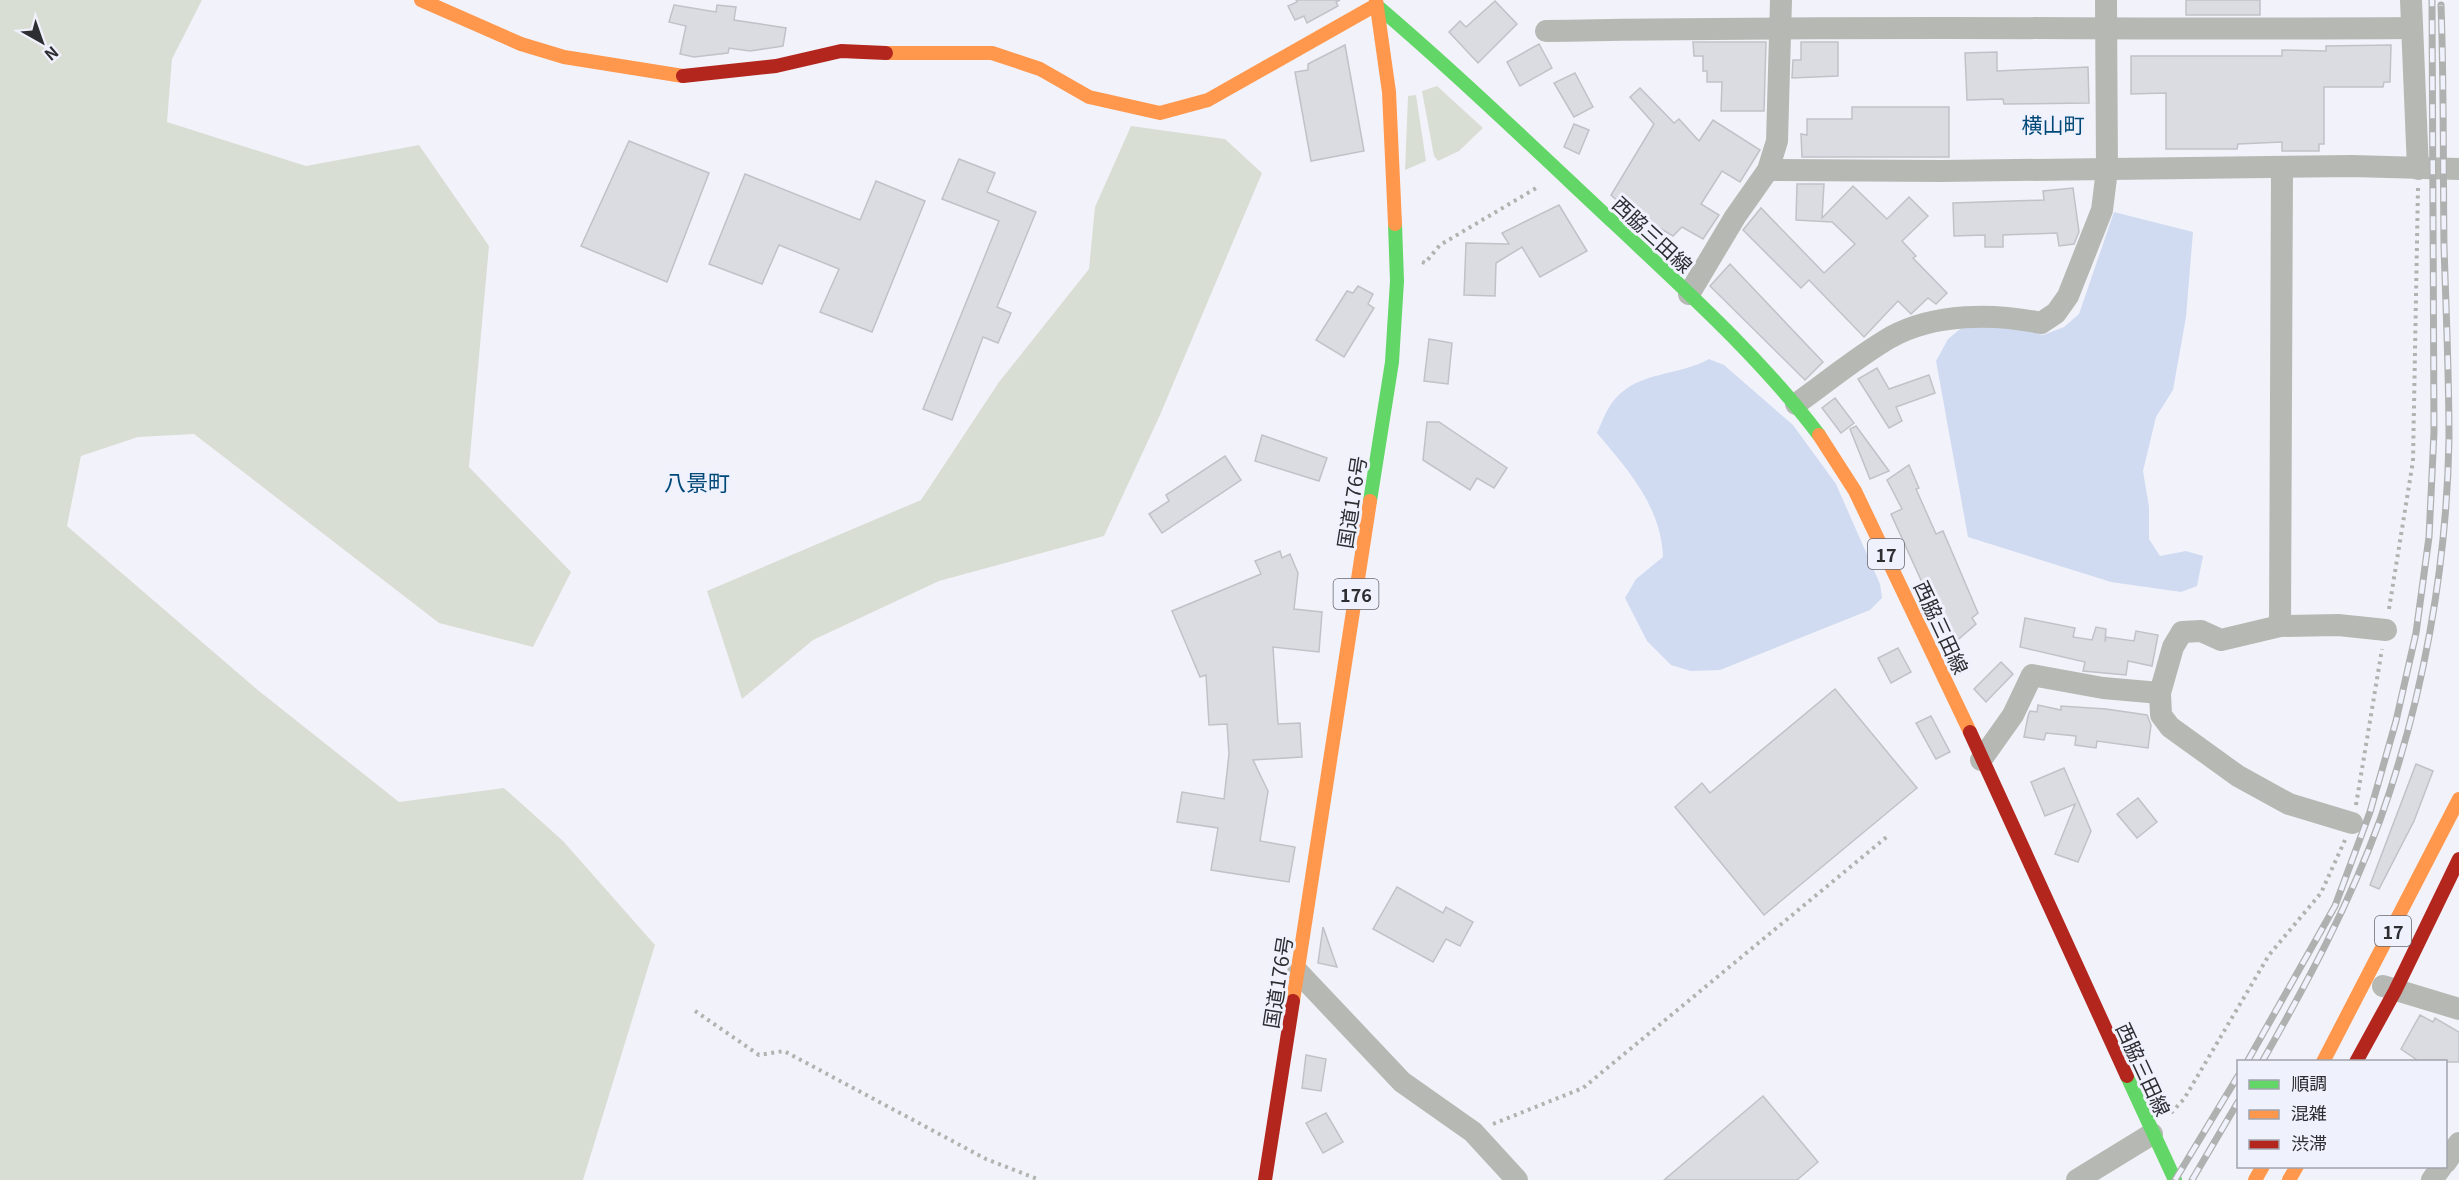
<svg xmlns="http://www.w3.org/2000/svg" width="2459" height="1180" font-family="Georgia,'Noto Sans JP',serif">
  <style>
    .green { fill: #d9ded4 }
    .water { fill: #d0dbf2 }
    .building { fill: #dbdce2; stroke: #c1c2c7; stroke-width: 1.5 }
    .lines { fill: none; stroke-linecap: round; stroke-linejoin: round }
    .path { stroke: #b1b3b0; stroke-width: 4; stroke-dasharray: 3 4.5; stroke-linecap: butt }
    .street { stroke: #b6b9b3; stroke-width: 22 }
    .fast { stroke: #63d668; stroke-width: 14 }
    .slow { stroke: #ff974d; stroke-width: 14 }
    .jam { stroke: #b3261e; stroke-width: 14 }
    .rail-casing { stroke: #aeb1af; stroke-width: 7 }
    .rail { stroke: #eff1fd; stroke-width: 4.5; stroke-dasharray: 14; stroke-linecap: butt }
    .labels { text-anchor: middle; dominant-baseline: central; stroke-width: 6; stroke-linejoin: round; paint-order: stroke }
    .shield { fill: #eff1fd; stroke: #67686f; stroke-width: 1.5 }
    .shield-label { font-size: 18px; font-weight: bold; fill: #2d2e32 }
    .street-label { font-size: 20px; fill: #2d2e32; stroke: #eff1fd }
    .neighbourhood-label { font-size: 21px; fill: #004977; stroke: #eff1fd }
    .quarter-label { font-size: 22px; fill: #004977; stroke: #eff1fd }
  </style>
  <rect width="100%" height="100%" fill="#f2f3fa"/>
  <g class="green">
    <polygon points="0,0 202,0 172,59 167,122 306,166 419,145 489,246 469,467 571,572 533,647 439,623 194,434 138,437 81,456 67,526 259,691 399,802 504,788 563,841 655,945 583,1180 0,1180"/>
    <polygon points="1437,86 1483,128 1459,151 1438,161 1434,156 1422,91"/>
    <polygon points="1416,95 1426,161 1405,170 1408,96"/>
    <polygon points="1131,126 1225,139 1262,173 1160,415 1104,536 939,581 813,640 742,699 707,591 921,500 999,382 1089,269 1095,207"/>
  </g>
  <g class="water">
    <polygon points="2114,212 2193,232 2186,317 2173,390 2156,417 2143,471 2149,507 2149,539 2160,556 2186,551 2203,556 2197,586 2181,592 2111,582 1968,537 1936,361 1948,339 1965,325 2000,323 2043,335 2064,327 2079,314"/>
    <path d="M1709,359L1724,365L1793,425L1836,484L1880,584L1882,598L1870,610L1720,670L1691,671L1671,665L1647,641L1625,598L1636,579L1663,557C1661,506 1628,470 1597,433C1602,422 1607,408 1615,399C1639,371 1679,376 1709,359Z"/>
  </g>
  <g class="building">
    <polygon points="1296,0 1340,0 1336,2 1338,6 1307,23 1304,16 1295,20 1288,6 1297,2"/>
    <rect x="2186" y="0" width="74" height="15"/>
    <polygon points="1495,1 1517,24 1478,63 1449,32 1460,21 1466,27"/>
    <polygon points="674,5 716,12 717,5 736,7 734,20 786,28 783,46 750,51 729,48 728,53 694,57 680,54 686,26 669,22"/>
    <polygon points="1693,42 1766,42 1764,111 1721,111 1722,82 1707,82 1707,71 1703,71 1703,56 1694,56"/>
    <polygon points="1801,42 1838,42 1838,76 1792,78 1793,60 1801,60"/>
    <polygon points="1539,44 1552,68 1520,86 1507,62"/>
    <polygon points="1345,45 1364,151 1311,161 1295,72 1308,70 1308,64"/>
    <polygon points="2391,45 2390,82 2384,82 2383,87 2324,87 2324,144 2319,144 2319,151 2282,151 2282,142 2238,144 2237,149 2166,149 2166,93 2131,94 2131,56 2282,56 2282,50 2326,51 2326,46"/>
    <polygon points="1997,52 1997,71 2088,67 2089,103 2004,104 2003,99 1967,100 1965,53"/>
    <polygon points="1575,73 1593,107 1574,117 1554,83"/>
    <polygon points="1640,88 1674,123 1679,119 1699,141 1713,120 1760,150 1740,182 1722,171 1701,204 1719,215 1703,239 1682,227 1673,236 1623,206 1611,195 1654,124 1630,97"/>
    <polygon points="1852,107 1949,107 1949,157 1802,157 1801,134 1807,135 1807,119 1852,119"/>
    <polygon points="1574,124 1589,130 1579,154 1564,147"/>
    <polygon points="629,141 709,173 667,282 581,246"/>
    <polygon points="959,159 995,173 987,192 1036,212 997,307 1011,313 998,343 983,337 952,420 923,409 999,221 942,199"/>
    <polygon points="745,174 860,220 876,181 925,201 872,332 820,312 839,269 779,245 762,284 709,264"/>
    <polygon points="1797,184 1824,184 1822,218 1853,186 1887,219 1909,197 1928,216 1902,241 1916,256 1913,258 1947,293 1936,304 1928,298 1911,314 1898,301 1864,337 1809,280 1801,288 1743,230 1761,208 1824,273 1855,244 1832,222 1796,220"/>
    <polygon points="2073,188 2079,232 2074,244 2059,246 2057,233 2003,235 2003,247 1985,247 1985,235 1954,236 1953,203 2044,200 2043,191"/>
    <polygon points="1559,205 1587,251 1540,277 1522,247 1496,263 1495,296 1464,295 1466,243 1509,244 1502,233"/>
    <polygon points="1730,264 1823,362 1805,380 1710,286"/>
    <polygon points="1358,286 1373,294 1368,304 1374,308 1344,357 1316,340 1347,291 1353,293"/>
    <polygon points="1429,339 1452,343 1448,384 1424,381"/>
    <polygon points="1877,368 1889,389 1929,375 1935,393 1896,407 1902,421 1889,428 1858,379"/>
    <polygon points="1835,398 1854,423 1841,433 1822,408"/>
    <polygon points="1427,422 1439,422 1507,468 1494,488 1477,478 1470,490 1423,460"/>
    <polygon points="1856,426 1889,471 1870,479 1850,429"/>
    <polygon points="1262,435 1327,458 1319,481 1255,461"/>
    <polygon points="1225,456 1241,480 1162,533 1149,514 1169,501 1166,495"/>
    <polygon points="1909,465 1919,488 1916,489 1936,534 1943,531 1978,613 1972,618 1976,624 1953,644 1946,635 1891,514 1902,509 1887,480"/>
    <polygon points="1280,551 1282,558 1290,554 1298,573 1294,609 1322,612 1319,652 1273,647 1278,724 1300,723 1302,757 1253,760 1268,791 1260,841 1295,847 1289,882 1211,870 1218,828 1177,822 1182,792 1224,799 1229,754 1227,724 1209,725 1206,675 1200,677 1172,611 1261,574 1255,561"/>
    <polygon points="2025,618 2075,628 2073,637 2092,640 2096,627 2106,629 2105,642 2106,637 2134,641 2136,631 2158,635 2152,666 2128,661 2126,675 2083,671 2085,662 2020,647"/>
    <polygon points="1898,648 1911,672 1891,683 1878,658"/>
    <polygon points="2001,662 2013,674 1986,702 1974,689"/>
    <polygon points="1835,689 1917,788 1764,915 1675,807 1702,783 1710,793"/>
    <polygon points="2038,705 2061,710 2061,706 2106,709 2147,715 2151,725 2148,748 2097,741 2096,748 2075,745 2076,736 2046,733 2044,740 2024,737 2028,716 2030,711 2037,712"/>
    <polygon points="1931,716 1950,752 1936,759 1916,723"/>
    <polygon points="2416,764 2433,771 2414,821 2379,889 2370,885"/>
    <polygon points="2064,768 2091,831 2078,862 2055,854 2075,804 2045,816 2031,782"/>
    <polygon points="2138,798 2157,822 2137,838 2117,814"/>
    <polygon points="1397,887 1443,913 1446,907 1473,922 1460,946 1446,939 1433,962 1373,929"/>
    <polygon points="1323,927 1337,967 1318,963"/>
    <polygon points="2420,1015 2433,1022 2435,1018 2459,1032 2459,1062 2420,1062 2401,1049"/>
    <polygon points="1306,1055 1326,1059 1321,1091 1302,1088"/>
    <polygon points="1763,1096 1818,1162 1797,1180 1664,1180"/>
    <polygon points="1326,1113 1343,1142 1323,1153 1306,1123"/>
  </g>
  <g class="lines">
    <g class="path">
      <polyline points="1422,262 1425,263 1440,245 1538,187"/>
      <polyline points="2389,609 2413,461 2418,187"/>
      <polyline points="2356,805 2382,649"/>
      <polyline points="695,1011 759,1055 784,1051 986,1159 1040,1180"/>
      <polyline points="2171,1113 2184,1099 2269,955 2321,893 2345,840"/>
      <polyline points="1493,1124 1583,1088 1889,835"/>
    </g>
    <g class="street">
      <polyline points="2411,0 2418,169"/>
      <path d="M1546,31C1835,25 2123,30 2412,28"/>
      <polyline points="2282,168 2280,626 2338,625 2386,630"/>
      <polyline points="1768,170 1941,171 2352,166 2459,169"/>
      <polyline points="1689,294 1735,217 1768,170 1777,141 1781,0"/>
      <path d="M1796,404C1827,382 1858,356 1891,337C1935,313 1994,313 2041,323L2056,313L2068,296L2102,210L2107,170L2106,0"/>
      <polyline points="2280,626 2221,640 2201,631 2182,632 2173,647 2160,693 2161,715 2170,727 2238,776 2289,804 2352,823"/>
      <polyline points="1981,760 2013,715 2032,675 2103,688 2160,693"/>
      <polyline points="1298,972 1402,1082 1473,1132 1517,1180"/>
      <polyline points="2383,986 2459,1009"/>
      <polyline points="2446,1162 2459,1143"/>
      <polyline points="2077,1180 2152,1134"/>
      <polyline points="2432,1180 2442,1166"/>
    </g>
    <g class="fast">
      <path d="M1376,5C1458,75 1535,149 1614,223C1685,290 1760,357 1819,435"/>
      <polyline points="1370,501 1392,362 1397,281 1395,224"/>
      <polyline points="2127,1076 2175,1180"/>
    </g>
    <g class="slow">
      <polyline points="421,0 521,44 564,57 683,76"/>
      <polyline points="1376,0 1389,92 1395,224"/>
      <polyline points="886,53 992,53 1040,69 1089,97 1160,113 1208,100 1376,5"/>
      <polyline points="1819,435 1855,491 1970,732"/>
      <polyline points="1293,1001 1370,501"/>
      <polyline points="2323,1062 2459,799"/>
      <polyline points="2255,1180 2263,1166"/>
      <polyline points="2289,1180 2297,1166"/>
    </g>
    <g class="jam">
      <polyline points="683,76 776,66 841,51 886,53"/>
      <polyline points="1970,732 2127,1076"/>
      <polyline points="2356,1062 2395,991 2459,859"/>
      <polyline points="1265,1180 1293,1001"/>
    </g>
    <g class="rail-casing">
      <g id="rail">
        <polyline points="2247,1062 2335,906 2370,812 2396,721 2416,633 2429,537 2434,432 2432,0"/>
        <path d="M2262,1062C2307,983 2349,905 2380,820C2423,700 2447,566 2449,438C2449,374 2446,310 2444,246C2443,166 2444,85 2441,5"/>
        <polyline points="2175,1180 2238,1076"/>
        <polyline points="2192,1180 2238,1102"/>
      </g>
    </g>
    <use href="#rail" class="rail"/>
  </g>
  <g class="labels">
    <g class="shield">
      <rect x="1868" y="539" width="36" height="30" rx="4.5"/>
      <rect x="1333.5" y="579" width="45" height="30" rx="4.5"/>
      <rect x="2375" y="916" width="36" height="30" rx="4.5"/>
    </g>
    <g class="shield-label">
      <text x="1886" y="554">17</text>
      <text x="1356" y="594">176</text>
      <text x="2393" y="931">17</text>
    </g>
    <g class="street-label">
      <text transform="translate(1653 234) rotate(43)">西脇三田線</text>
      <text transform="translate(1351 502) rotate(-81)">国道176号</text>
      <text transform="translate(1942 627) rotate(65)">西脇三田線</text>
      <text transform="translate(1277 982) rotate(-81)">国道176号</text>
      <text transform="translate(2144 1069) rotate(65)">西脇三田線</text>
    </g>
    <g class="neighbourhood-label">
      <text x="2053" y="124">横山町</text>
    </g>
    <g class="quarter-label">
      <text x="697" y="481">八景町</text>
    </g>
  </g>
  <rect x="2237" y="1060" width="210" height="108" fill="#eff1fd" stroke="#a1a3ac" stroke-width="1.5"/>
  <rect x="2249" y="1080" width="30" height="9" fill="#63d668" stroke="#a1a3ac" stroke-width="1.5"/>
  <text x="2291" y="1090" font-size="18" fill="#2d2e32">順調</text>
  <rect x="2249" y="1110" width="30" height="9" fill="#ff974d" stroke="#a1a3ac" stroke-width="1.5"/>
  <text x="2291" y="1120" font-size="18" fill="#2d2e32">混雑</text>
  <rect x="2249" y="1140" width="30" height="9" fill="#b3261e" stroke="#a1a3ac" stroke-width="1.5"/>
  <text x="2291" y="1150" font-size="18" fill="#2d2e32">渋滞</text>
  <g transform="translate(42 42) rotate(140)" stroke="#eff1fd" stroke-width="4.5" paint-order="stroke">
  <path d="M0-4.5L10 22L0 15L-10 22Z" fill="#2d2e32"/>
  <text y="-9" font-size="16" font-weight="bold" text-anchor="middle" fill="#2d2e32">N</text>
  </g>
</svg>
